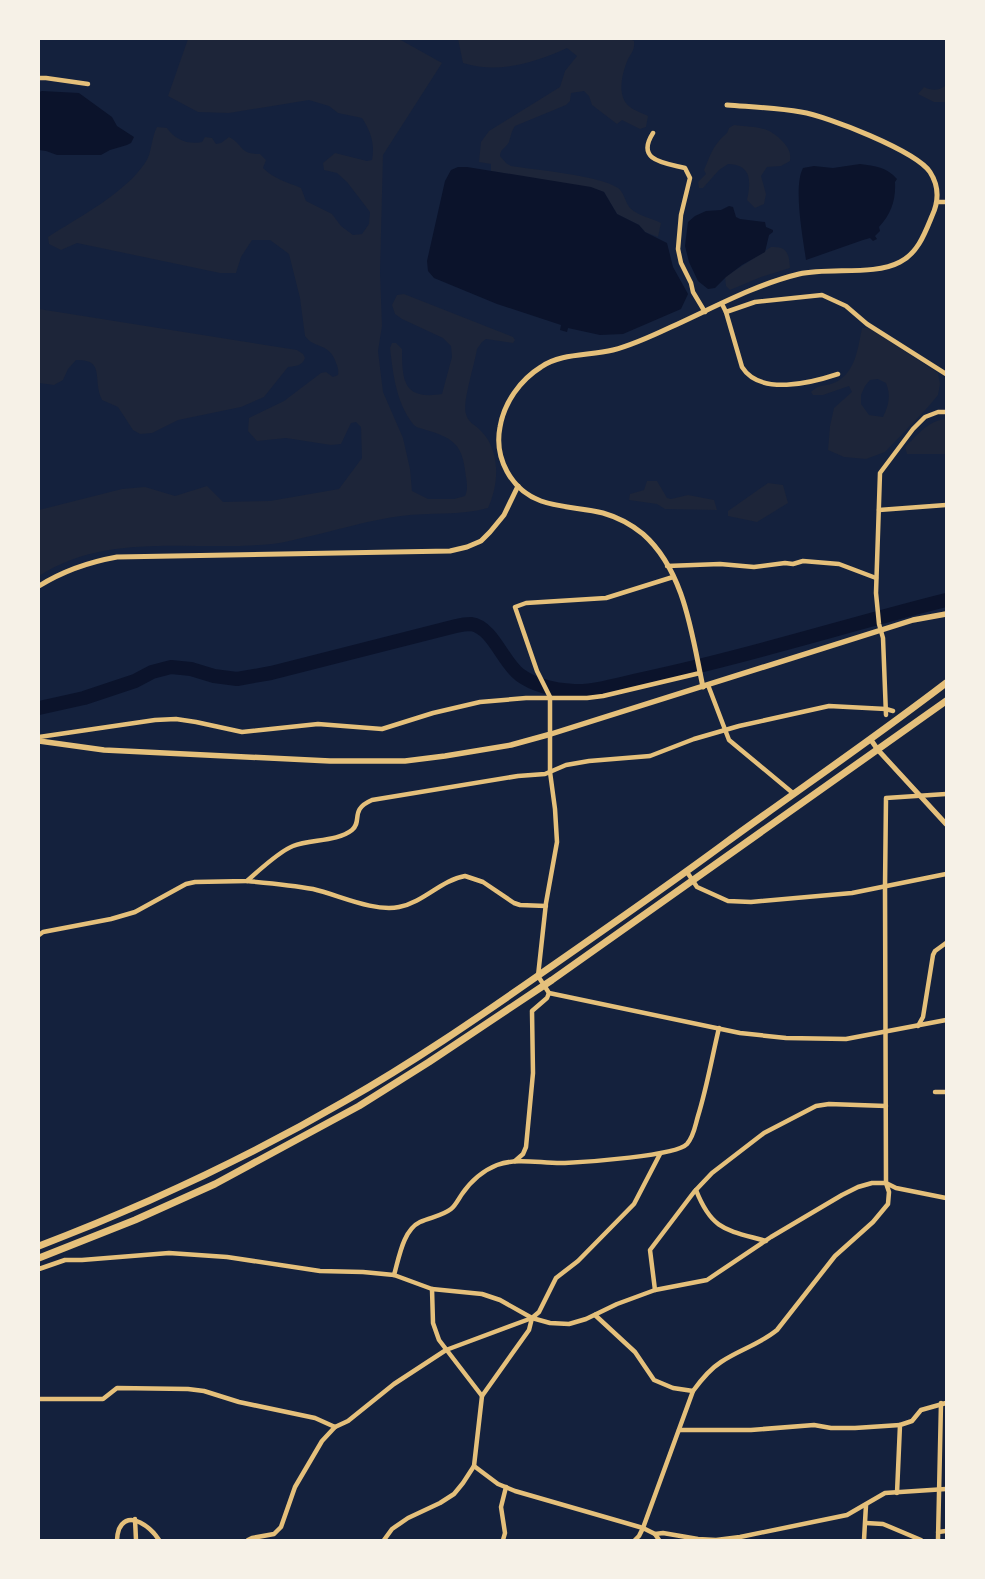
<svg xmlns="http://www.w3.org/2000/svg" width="985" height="1579" font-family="Poppins,sans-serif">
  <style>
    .green { fill: #1d2539; fill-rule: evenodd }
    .water { fill: #0b132b }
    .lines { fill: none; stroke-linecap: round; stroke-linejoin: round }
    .river { stroke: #0b132b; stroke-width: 14 }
    .minor { stroke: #e5c07b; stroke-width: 4.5 }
    .tertiary { stroke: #e5c07b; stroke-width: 5 }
    .secondary { stroke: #e5c07b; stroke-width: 5.5 }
    .trunk { stroke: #e5c07b; stroke-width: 7 }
  </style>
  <rect width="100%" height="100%" fill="#14213d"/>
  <g class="green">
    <path d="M188,39H399L442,63L383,155L380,272L382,326L378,351L383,392L403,438L410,469L412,491L428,499H454L465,496C469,488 466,479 465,470C462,443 450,437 426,430C421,428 416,428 413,424C396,402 393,374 390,348L392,343H396L402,349C402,382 404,400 442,394L452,357L451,346L443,338L402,319L395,314L392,305L397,295L404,294L513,337L515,340L513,343L486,339L482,342L477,349C475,363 462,403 466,414C468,423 476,425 481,431C501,451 499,484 488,508C460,516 430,512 401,516C369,520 334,531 302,538C292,540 282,543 272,544C194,552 108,531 39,576V510L122,489L145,487L175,496L207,486L223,502L270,501L339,489L362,458L361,427L356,422L351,423L341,444L331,445L286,438L257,441L248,431L249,418L284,401L321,373L326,372L333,377L338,375C339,368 337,366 335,360C328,343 313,348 305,336L300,298L289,254L270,240H252L241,257L236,273H220L77,243L61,250L49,244L48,237C79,217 124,194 145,163C152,154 151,138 157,127L167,128C175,140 189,145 202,142L205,137L212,138L216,144L221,143L229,137C245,146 239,154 260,154L266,160L263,168C274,179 287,182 301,188L306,201L332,214L341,226L353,235L362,234L369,224L370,212L347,182L337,173L324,170L323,163L335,153L367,161L372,160C375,144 371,132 362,118L338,113L329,106L309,100L229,113L198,112L168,96Z"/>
    <path d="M458,39H630L634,41C635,49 632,52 628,59C622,73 616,97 630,107C635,111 643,113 648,116L646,127L640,129L622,120L617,124L592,105L589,96L584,91L571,93L570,101L566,105L515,126C511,132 511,136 509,142C506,148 500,149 500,156L506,163L511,166C535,170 599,175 618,188C624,192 625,202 630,208C638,216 652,218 661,223L658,237L645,232L639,225L617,214L604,192L598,190L491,171V164L479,162L481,142L489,131L560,87L565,71L577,56L567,48C534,63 499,74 463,63Z"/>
    <path d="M946,85V102H934L918,94L924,87C932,91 939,91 946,85Z"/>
    <path d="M734,125C756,128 768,125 784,143C789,149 791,153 790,161L781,166L767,167L761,176L766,194L764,204L755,208L747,200C751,181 752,165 728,164L719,170L703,188H699L698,182L706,174L704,170C708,161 712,148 719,141C723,135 727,136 729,128Z"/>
    <path d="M771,247C787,246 789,253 790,268L761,277L730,290L726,286L725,277Z"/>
    <path d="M39,309L297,350L303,354L305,358C302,366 296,366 288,367L264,397L241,407L178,420L152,433L140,434L133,430L118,407L102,400C92,380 106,359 76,360L68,369L63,380L54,385L39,383Z"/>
    <path d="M862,328H869L938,373L940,384L938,395L928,407L885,452L866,459L844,457L828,450L830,426L834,408L852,392L849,386L823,395H813L811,392C820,383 826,387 836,382C856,372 858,347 862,328ZM878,379L886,383C891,395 889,405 883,417L869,415L861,404V395L865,386L870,380Z"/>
    <path d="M946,419V454H907L905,447C918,435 927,421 946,419Z"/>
    <polygon points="647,481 657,481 667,498 671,499 688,495 714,500 717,510 665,509 657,504 629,500 630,494 644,490"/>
    <polygon points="768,483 783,485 788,503 757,522 728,516 728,511"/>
  </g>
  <g class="water">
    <polygon points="42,91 79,93 112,117 117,126 134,137 131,143 127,145 110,150 101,155 57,155 46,151 39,150 39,92"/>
    <path d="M860,164C875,166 887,167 897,179L895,182C896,200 891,214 879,227L880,231L875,236L877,239L873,241L870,238L863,240L806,260C803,238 793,187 803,168L814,166L833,168Z"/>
    <polygon points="458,167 467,167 591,187 604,192 617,214 639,225 645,232 667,243 673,267 688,294 681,309 623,334 600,335 568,328 567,332 560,330 561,325 497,304 434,278 428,271 427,261 445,181 451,170"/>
    <polygon points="729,206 733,207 736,217 740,219 765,222 766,227 773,230 773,232 769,235 765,252 742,265 726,277 715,288 708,289 698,281 689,262 685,246 688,222 695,216 706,211 721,210"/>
  </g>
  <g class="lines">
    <path class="river" d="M39,708L84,698L135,681L152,672L171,667L191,669L214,676L237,679L271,673L456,626C460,625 466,624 471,624C493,627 503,663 520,675C535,686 555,690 574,691C598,692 635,680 660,675C756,654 850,624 946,600"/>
    <g class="minor">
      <polyline points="39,78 46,78 88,84"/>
      <path d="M653,133C635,161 665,163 685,168L690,178L681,215L678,249L681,263L691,283L693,292L705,312"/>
      <polyline points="937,202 946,202"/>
      <polyline points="722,304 726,312 755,302 822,295 846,306 867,324 946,374"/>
      <path d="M726,312L742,367C760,396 811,383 838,374"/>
      <polyline points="879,510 946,505"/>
      <polyline points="667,566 720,564 754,567 785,563 793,564 803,561 839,564 876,578"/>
      <polyline points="673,577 606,598 526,603 515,607 537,671 550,697 550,772 555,809 557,842 546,903 538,976 549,993 740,1033 786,1038 846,1039 946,1020"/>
      <polyline points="708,685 729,740 794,794"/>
      <polyline points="886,715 883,638 879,624 876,593 880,473 913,429 925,417 938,412 946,412"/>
      <polyline points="39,737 155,720 176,719 196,722 242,732 318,724 382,729 433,713 480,702 526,698 587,698 603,696 700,673"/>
      <polyline points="687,872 697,887 728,901 751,902 852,893 946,874"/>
      <path d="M247,881C269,883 291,885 313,889C339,895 373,912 399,907C424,902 441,880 465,876L483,882L514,903L520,905L546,906"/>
      <path d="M39,935L43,932L111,919L135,912L186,884L195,882L247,881C258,871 280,851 293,846C310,839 337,842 352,830C363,821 349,810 372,800L518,776L545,774L566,765L589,761L650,756L694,739L739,726L829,706L886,709L893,711"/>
      <polyline points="918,1026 923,1017 933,955 935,951 946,943"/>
      <polyline points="935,1092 946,1092"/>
      <polyline points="515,1161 523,1154 526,1147 533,1073 532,1011 547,998 549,993"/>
      <path d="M696,1190C712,1231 727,1230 766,1241"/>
      <polyline points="39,1269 65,1260 82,1260 169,1253 227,1257 320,1271 363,1272 394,1275 432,1289 482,1294 500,1300 532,1318 550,1323 569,1324 586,1319 617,1304 655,1290 707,1280 771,1237 842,1195 858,1187 872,1183 886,1183 896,1188 946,1198"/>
      <path d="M394,1275C399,1258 403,1230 420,1222C431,1217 442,1216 451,1209C456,1205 459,1198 462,1194C471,1181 482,1171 497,1165C519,1157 542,1164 565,1163C585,1162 676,1156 687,1144C694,1136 695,1126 698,1116C707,1087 712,1057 719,1028"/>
      <polyline points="432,1289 433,1323 439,1340 482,1396"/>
      <polyline points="655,1290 650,1250 694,1192 712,1173 764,1133 816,1106 829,1104 886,1106"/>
      <polyline points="595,1315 635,1352 654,1380 673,1388 693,1391"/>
      <polyline points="39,1399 103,1399 117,1388 188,1389 204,1391 239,1402 315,1418 335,1427 348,1421 394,1384 446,1350 532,1318 539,1312 556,1278 578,1261 634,1204 660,1154"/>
      <polyline points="679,1430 751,1430 814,1425 831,1428 855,1428 900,1425"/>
      <polyline points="474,1466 498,1484 515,1491 643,1528 655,1534 659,1540"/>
      <polyline points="897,1493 900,1425 912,1421 921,1410 946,1403"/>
      <polyline points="135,1519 136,1540"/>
      <polyline points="866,1523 883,1524 921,1540"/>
      <polyline points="938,1532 946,1531"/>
      <polyline points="655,1534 663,1533 698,1539 716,1540 740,1537 847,1515 885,1493 946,1489"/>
      <path d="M117,1540C117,1537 118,1532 119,1529C129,1508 152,1529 159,1540"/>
      <polyline points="248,1540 252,1538 274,1534 281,1527 295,1487 322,1441 335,1427"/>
      <polyline points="384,1540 392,1529 408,1518 440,1503 454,1494 463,1483 474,1466 482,1396 529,1330 532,1318"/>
      <polyline points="503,1540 505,1533 501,1507 506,1487"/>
      <path d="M635,1540L639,1536L643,1528L693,1391C701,1380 710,1369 721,1362C739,1350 760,1344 777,1330L835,1256L873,1222L888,1204L889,1192L886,1183L885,887L886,798L946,794"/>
      <polyline points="864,1540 866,1505"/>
      <polyline points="938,1540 941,1403"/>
    </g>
    <g class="tertiary">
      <path d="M39,586C63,571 89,562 117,557L450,551L467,547L481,541L490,532L504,515L518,486"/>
      <path d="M703,687C692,636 685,571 643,534C632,525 617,517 603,513C583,508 561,508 541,501C511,490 494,458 500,427C504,403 520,380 541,367C561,353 589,356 613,350C633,345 652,336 671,327C713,308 754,285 799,274C830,267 874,276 900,262C918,253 925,233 932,216C939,201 939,186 930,172C916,151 827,116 801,112C777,108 752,107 727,105"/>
      <polyline points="871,740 878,750 946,824"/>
    </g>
    <polyline class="secondary" points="39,741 104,750 330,761 405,761 445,756 511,745 551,734 913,620 946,614"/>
    <g class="trunk">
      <path d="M39,1246C144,1206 247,1158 345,1101C412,1063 476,1019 539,975C601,932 663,889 724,844C798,790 873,739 946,683"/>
      <polyline points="39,1258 135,1220 215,1184 359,1106 429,1062 552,980 946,701"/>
    </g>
  </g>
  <rect width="985" height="1579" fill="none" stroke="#f6f1e7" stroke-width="80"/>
</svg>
